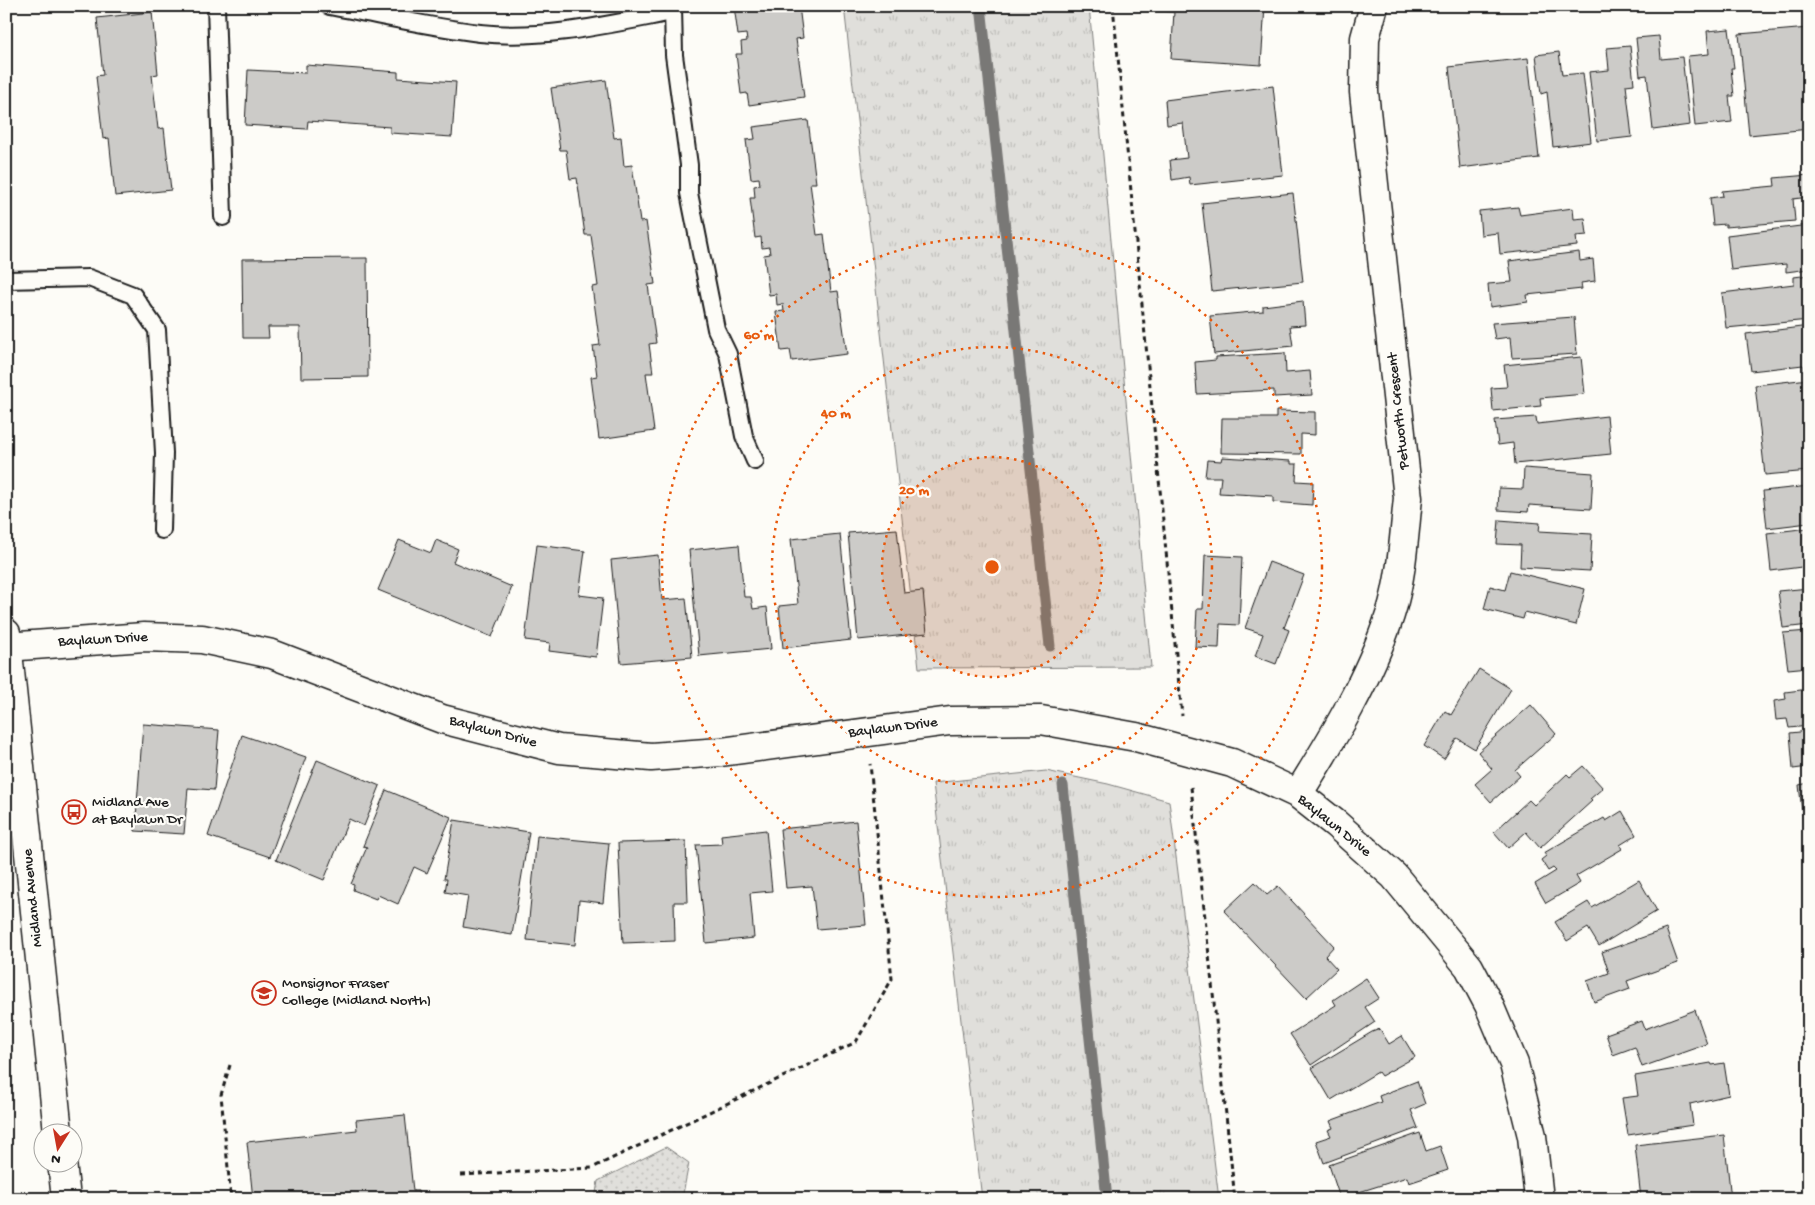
<svg xmlns="http://www.w3.org/2000/svg" width="1815" height="1205" font-family="'Gochi Hand',sans-serif">
  <style>
    .grass { fill: url(#grass-tufts); stroke: #7e7e7c }
    .park { fill: url(#park-dots); stroke: #7e7e7c }
    .lines { fill: none; stroke-linecap: round; stroke-linejoin: round }
    .stream { stroke: #797876; stroke-width: 11 }
    .building { fill: #cccbc8; stroke: #1c1c1c }
    .service-casing { stroke: #1c1c1c; stroke-width: 20 }
    .minor-casing { stroke: #1c1c1c; stroke-width: 31 }
    .tertiary-casing { stroke: #1c1c1c; stroke-width: 31 }
    .secondary-casing { stroke: #1c1c1c; stroke-width: 31 }
    .path { stroke: #1c1c1c; stroke-width: 3; stroke-dasharray: 5 4; stroke-linecap: butt }
    .service { stroke: #fdfcf7; stroke-width: 16 }
    .minor { stroke: #fdfcf7; stroke-width: 28 }
    .tertiary { stroke: #fdfcf7; stroke-width: 28 }
    .secondary { stroke: #fdfcf7; stroke-width: 28 }
    .ring { fill: none; stroke: #e8590c; stroke-width: 2.5; stroke-dasharray: 2.5 5 }
    .labels { text-anchor: middle; dominant-baseline: central; stroke-width: 4.5; stroke-linejoin: round; paint-order: stroke }
    .street-label { font-size: 15px; fill: #1c1c1c; stroke: #fdfcf7 }
    .poi-label { font-size: 15px; fill: #1c1c1c; stroke: #fdfcf7; text-anchor: start }
    .centre { fill: #e8590c; stroke: #fdfcf7; stroke-width: 2.5 }
    .ring-label { font-size: 15px; text-anchor: middle; font-weight: bold; fill: #e8590c; stroke: #fdfcf7; stroke-width: 4.5; stroke-linejoin: round; paint-order: stroke }
  </style>
  <defs>
    <pattern id="grass-tufts" width="24" height="20" patternUnits="userSpaceOnUse" patternTransform="scale(1.25)"><rect width="24" height="20" fill="#e0dfdb"/><path d="M3 7l-1-3M5 7V3M7 7l1-3M15 17l-1-3M17 17v-4M19 17l1-3" fill="none" stroke="#c0bfbb"/></pattern>
    <pattern id="park-dots" width="8" height="8" patternUnits="userSpaceOnUse" patternTransform="scale(1.25)"><rect width="8" height="8" fill="#e0dfdb"/><path d="M2 2h.1M6 6h.1" fill="none" stroke="#c0bfbb" stroke-width="1.8" stroke-linecap="round"/></pattern>
  </defs>
  <rect width="100%" height="100%" fill="#fdfcf7"/>
  <filter id="ink" filterUnits="userSpaceOnUse"><feTurbulence type="fractalNoise" baseFrequency=".02" numOctaves="2"/><feDisplacementMap in="SourceGraphic" scale="10" xChannelSelector="R" yChannelSelector="G"/><feConvolveMatrix kernelMatrix="1 2 1 2 8 2 1 2 1" color-interpolation-filters="sRGB"/></filter>
  <g filter="url(#ink)">
    <g class="grass">
      <polygon points="844,6 1089,6 1151,667 919,668"/>
      <polygon points="1046,771 1108,784 1169,801 1219,1199 982,1199 933,783"/>
    </g>
    <polygon class="park" points="666,1147 689,1163 682,1199 595,1199 598,1181"/>
    <g class="lines">
      <g class="stream">
        <polyline points="981,6 1050,646"/>
        <polyline points="1063,785 1107,1199"/>
      </g>
    </g>
    <g class="building">
      <polygon points="734,6 799,6 803,38 796,39 804,97 749,105 747,93 741,94 736,54 742,54 741,42 747,41 746,34 738,35"/>
      <polygon points="1157,6 1265,6 1261,65 1171,59 1174,12 1157,11"/>
      <polygon points="152,12 158,74 152,75 158,129 164,128 171,190 115,196 109,138 103,139 96,76 103,75 97,18"/>
      <polygon points="1809,28 1809,129 1749,135 1739,34"/>
      <polygon points="1729,29 1734,68 1731,68 1734,96 1729,96 1732,122 1695,126 1688,56 1709,54 1707,31"/>
      <polygon points="1659,36 1661,59 1682,57 1690,125 1653,130 1647,75 1640,76 1636,38"/>
      <polygon points="1630,46 1634,84 1626,85 1632,137 1597,141 1589,72 1609,70 1607,48"/>
      <polygon points="1559,52 1562,75 1583,73 1591,142 1553,147 1547,92 1541,94 1536,55"/>
      <polygon points="1528,58 1539,158 1460,168 1449,67"/>
      <polygon points="306,65 398,72 398,78 456,82 452,137 390,133 390,127 308,121 307,129 245,125 248,70 306,73"/>
      <polygon points="606,80 614,138 621,137 624,166 632,165 640,222 646,221 655,284 648,285 656,343 649,344 653,373 646,373 654,431 599,439 591,377 597,376 593,346 600,345 592,287 598,286 591,235 585,235 577,178 570,179 566,150 560,150 551,88"/>
      <polygon points="1273,86 1283,175 1190,185 1189,177 1172,180 1170,160 1187,158 1183,123 1167,125 1165,100"/>
      <polygon points="808,120 816,183 810,183 817,235 824,234 831,292 838,291 847,354 792,361 790,350 781,351 776,312 784,311 783,304 777,305 776,294 769,295 764,255 770,254 769,247 762,248 761,237 755,238 750,198 755,198 754,186 760,185 759,178 751,179 746,140 755,139 753,127"/>
      <polygon points="1809,175 1809,197 1793,199 1795,221 1726,227 1726,224 1713,225 1710,198 1723,196 1722,191 1775,186 1774,178"/>
      <polygon points="1293,193 1303,282 1212,291 1202,203"/>
      <polygon points="1518,207 1520,215 1573,208 1574,219 1585,218 1587,235 1576,236 1577,246 1500,254 1498,233 1481,235 1479,211"/>
      <polygon points="1809,225 1809,269 1786,272 1786,264 1731,270 1727,235"/>
      <polygon points="1579,252 1580,261 1593,259 1595,281 1581,283 1582,289 1527,295 1528,302 1490,307 1488,284 1512,282 1509,261"/>
      <polygon points="367,258 368,377 301,378 300,327 268,327 269,338 243,338 242,259"/>
      <polygon points="1809,275 1809,320 1726,328 1722,293 1794,284 1794,277"/>
      <polygon points="1303,301 1305,325 1290,326 1293,346 1214,354 1210,316 1263,311 1263,306"/>
      <polygon points="1574,317 1577,354 1512,358 1510,337 1495,339 1492,323"/>
      <polygon points="1809,326 1809,371 1804,372 1803,365 1751,371 1746,334"/>
      <polygon points="1285,353 1286,373 1310,371 1312,395 1274,397 1274,390 1197,394 1195,362 1216,360 1216,357"/>
      <polygon points="1581,357 1585,394 1540,398 1541,406 1493,411 1491,388 1507,387 1504,365"/>
      <polygon points="1809,379 1809,471 1765,475 1755,385"/>
      <polygon points="1276,411 1315,412 1315,435 1301,434 1301,454 1221,453 1222,418 1276,418"/>
      <polygon points="1607,416 1611,454 1515,464 1513,443 1498,445 1495,420 1536,417 1537,424"/>
      <polygon points="1222,457 1291,461 1291,464 1297,464 1296,481 1313,482 1312,505 1273,502 1273,496 1219,493 1221,477 1205,477 1207,460 1221,461"/>
      <polygon points="1524,468 1593,473 1591,509 1529,505 1528,512 1498,510 1499,488 1523,489"/>
      <polygon points="1809,486 1809,523 1767,528 1763,491"/>
      <polygon points="1499,520 1540,523 1539,531 1592,534 1590,571 1520,567 1521,545 1497,544"/>
      <polygon points="1809,528 1809,566 1771,571 1767,533"/>
      <polygon points="897,529 904,593 923,591 927,633 858,640 848,533"/>
      <polygon points="840,534 851,640 783,648 779,606 798,604 791,539"/>
      <polygon points="399,540 431,553 436,540 458,549 453,562 512,587 492,637 378,590"/>
      <polygon points="537,545 585,551 579,595 603,598 596,657 549,651 550,643 525,640"/>
      <polygon points="739,545 744,597 751,597 753,609 767,607 771,649 699,656 689,550"/>
      <polygon points="658,555 662,600 686,598 692,657 621,663 611,560"/>
      <polygon points="1205,555 1242,557 1239,625 1220,624 1219,648 1195,647 1197,609 1203,609"/>
      <polygon points="1269,562 1304,575 1284,628 1289,630 1276,664 1255,656 1263,634 1245,628"/>
      <polygon points="1510,571 1585,589 1576,625 1525,612 1523,619 1484,609 1490,586 1505,590"/>
      <polygon points="1809,588 1809,625 1783,628 1778,591"/>
      <polygon points="1809,631 1809,667 1788,669 1783,633"/>
      <polygon points="1479,669 1511,689 1475,749 1457,738 1444,759 1424,746 1445,711 1451,715"/>
      <polygon points="1809,689 1809,726 1789,728 1787,719 1776,720 1774,701 1786,699 1785,692"/>
      <polygon points="1531,705 1556,734 1515,770 1520,776 1491,802 1475,784 1492,769 1478,752"/>
      <polygon points="143,724 219,730 214,790 188,788 184,834 135,831"/>
      <polygon points="1809,731 1809,767 1793,769 1790,733"/>
      <polygon points="242,735 306,757 270,857 208,836"/>
      <polygon points="317,760 380,786 364,826 349,819 324,880 276,860"/>
      <polygon points="1583,766 1603,788 1590,799 1592,801 1540,848 1526,832 1508,848 1494,832 1529,800 1534,805 1567,774 1570,777"/>
      <polygon points="1809,783 1809,872 1799,785"/>
      <polygon points="386,790 451,817 427,873 414,867 398,904 378,895 376,899 353,890 354,885 351,884 367,847 363,846"/>
      <polygon points="1622,811 1636,835 1620,845 1622,849 1576,876 1580,883 1546,903 1535,884 1556,871 1553,868 1548,871 1541,860 1546,856 1544,853 1604,818 1606,821"/>
      <polygon points="454,820 529,832 512,935 463,927 468,896 445,892 447,879 444,879"/>
      <polygon points="856,821 866,925 817,929 812,886 786,888 780,829"/>
      <polygon points="766,830 772,891 750,893 754,938 706,943 696,845 722,844 721,835"/>
      <polygon points="537,836 609,843 603,903 579,900 575,945 527,940"/>
      <polygon points="686,841 688,902 674,902 675,941 623,943 618,843"/>
      <polygon points="1639,880 1657,911 1599,946 1588,928 1567,941 1555,922 1588,902 1592,908"/>
      <polygon points="1255,882 1267,895 1278,886 1334,946 1325,956 1337,969 1306,998 1224,911"/>
      <polygon points="1666,929 1678,963 1627,981 1630,989 1594,1002 1587,981 1609,973 1602,952"/>
      <polygon points="1366,978 1379,998 1365,1007 1375,1022 1311,1065 1290,1034 1336,1005 1333,1000"/>
      <polygon points="1695,1010 1707,1044 1642,1067 1635,1047 1613,1055 1606,1034 1642,1021 1645,1029"/>
      <polygon points="1380,1029 1389,1044 1402,1036 1415,1057 1381,1076 1378,1072 1331,1100 1312,1068 1372,1032"/>
      <polygon points="1711,1063 1712,1065 1724,1063 1729,1095 1690,1104 1693,1125 1628,1135 1622,1098 1638,1096 1635,1076"/>
      <polygon points="1417,1081 1425,1104 1411,1110 1418,1128 1324,1163 1316,1141 1331,1136 1328,1130 1333,1128 1330,1121 1381,1102 1379,1096"/>
      <polygon points="405,1115 413,1191 418,1191 419,1199 253,1199 247,1142 357,1130 356,1120"/>
      <polygon points="1420,1133 1426,1151 1440,1146 1448,1170 1409,1183 1407,1177 1340,1198 1329,1165"/>
      <polygon points="1724,1135 1731,1199 1641,1199 1635,1145"/>
      <polygon points="1450,1196 1450,1199 1428,1199"/>
    </g>
    <g class="lines">
      <g class="service-casing">
        <g id="service">
          <polyline points="216,6 223,217"/>
          <path d="M329,6C379,15 429,27 480,33C545,40 610,24 673,12"/>
          <polyline points="673,6 674,55 689,165 689,193 716,329 728,354 744,436 755,461"/>
          <polyline points="6,280 89,278 133,295 157,330 164,453 162,530"/>
        </g>
      </g>
      <g class="minor-casing">
        <path id="minor" d="M1298,794C1333,738 1369,679 1390,615C1402,578 1404,536 1408,498L1364,92L1365,38L1374,6"/>
      </g>
      <g class="tertiary-casing">
        <polyline id="tertiary" points="6,647 144,637 202,639 272,654 442,719 559,749 651,757 721,752 950,721 1041,720 1136,737 1232,763 1298,794 1336,824 1394,876 1469,967 1489,1005 1514,1064 1532,1136 1539,1199"/>
      </g>
      <g class="secondary-casing">
        <g id="secondary">
          <polyline points="6,633 58,1132"/>
          <polyline points="62,1162 66,1199"/>
        </g>
      </g>
      <g class="path">
        <polyline points="1113,6 1182,716"/>
        <polyline points="1191,787 1235,1199"/>
        <polyline points="230,1065 221,1095 231,1199"/>
        <polyline points="461,1175 592,1168 856,1042 892,979 870,764"/>
      </g>
      <use href="#service" class="service"/>
      <use href="#minor" class="minor"/>
      <use href="#tertiary" class="tertiary"/>
      <use href="#secondary" class="secondary"/>
    </g>
  </g>
  <circle cx="992" cy="567" r="110" fill="#e8590c" fill-opacity=".12"/>
  <g class="ring">
    <circle cx="992" cy="567" r="110"/>
    <circle cx="992" cy="567" r="220"/>
    <circle cx="992" cy="567" r="330"/>
  </g>
  <defs>
    <g id="bus-ring" transform="scale(1.25)"><circle r="9.5" fill="#fdfcf7" stroke="#c8321e" stroke-width="1.5"/><path d="M-5-6H5V4H4V6H2V4H-2V6H-4V4H-5ZM-3.5-4V0h7V-4ZM-3.5 1.2v1.5H-2V1.2ZM2 1.2v1.5H3.5V1.2Z" fill="#c8321e"/></g>
    <g id="school-ring" transform="scale(1.25)"><circle r="9.5" fill="#fdfcf7" stroke="#c8321e" stroke-width="1.5"/><path d="M0-5L7-2L0 1L-7-2ZM-4 1L0 2.5L4 1V4Q0 6-4 4Z" fill="#c8321e"/></g>
  </defs>
  <g fill-rule="evenodd">
    <use href="#bus-ring" x="74" y="812"/>
    <use href="#school-ring" x="264" y="993"/>
  </g>
  <g class="labels">
    <g class="street-label">
      <text transform="translate(1399 411) rotate(-96)">Petworth Crescent</text>
      <text transform="translate(103 640) rotate(-3)">Baylawn Drive</text>
      <text transform="translate(893 728) rotate(-7)">Baylawn Drive</text>
      <text transform="translate(493 732) rotate(15)">Baylawn Drive</text>
      <text transform="translate(1334 826) rotate(39)">Baylawn Drive</text>
      <text transform="translate(33 898) rotate(-96)">Midland Avenue</text>
    </g>
    <g class="poi-label">
      <text x="92" y="803">Midland Ave<tspan x="92" dy="17">at Baylawn Dr</tspan></text>
      <text x="282" y="984">Monsignor Fraser<tspan x="282" dy="17">College (Midland North)</tspan></text>
    </g>
  </g>
  <circle cx="992" cy="567" r="8" class="centre"/>
  <g class="ring-label">
    <text x="759" y="339">60 m</text>
    <text x="836" y="417">40 m</text>
    <text x="914" y="494">20 m</text>
  </g>
  <rect width="1815" height="1205" fill="none" stroke="#fdfcf7" stroke-width="25"/>
  <rect x="12" y="12" width="1790" height="1180" fill="none" stroke="#1c1c1c" stroke-width="2" filter="url(#ink)"/>
  <g transform="translate(58 1148) rotate(191)"><circle r="24" fill="#fdfcf7" stroke="#a3a29f"/>
  <path d="M0-4L9 19L0 12L-9 19Z" fill="#c8321e"/>
  <text y="-8" font-size="14" font-weight="bold" text-anchor="middle" fill="#1c1c1c">N</text>
  </g>
</svg>
